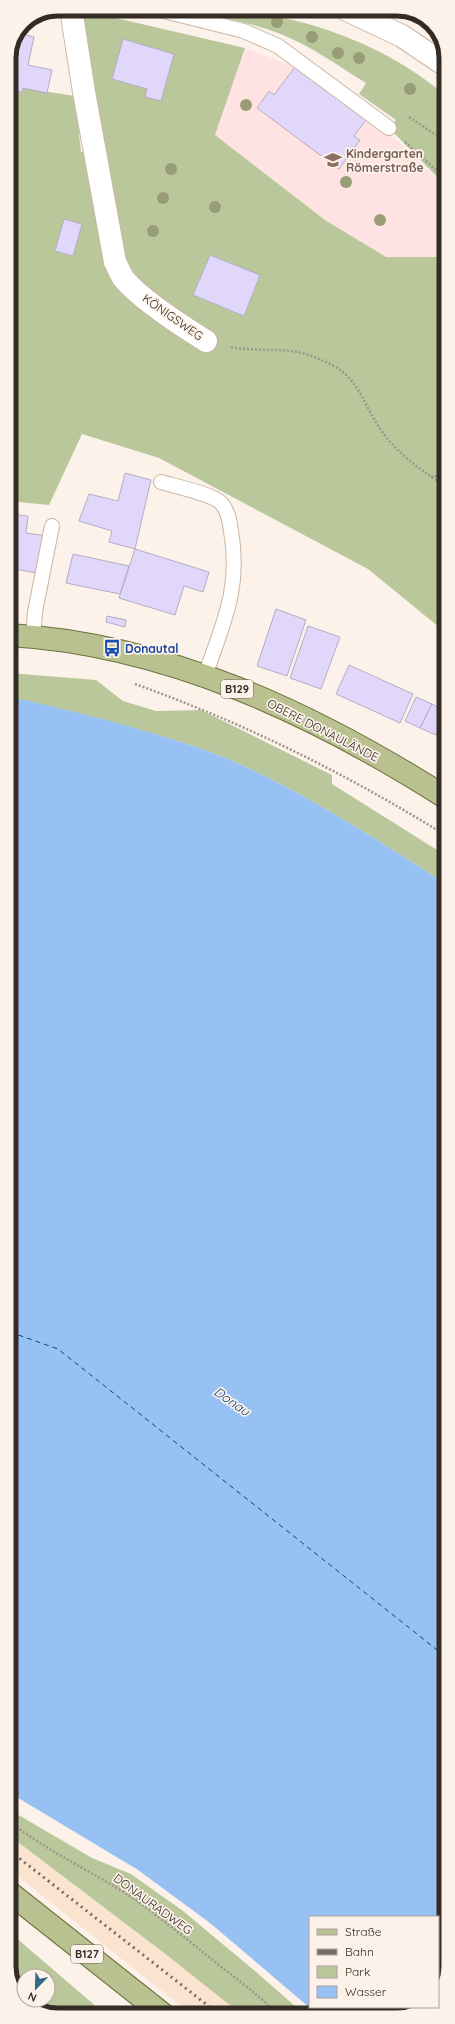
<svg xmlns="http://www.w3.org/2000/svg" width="455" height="2024" font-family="Quicksand,sans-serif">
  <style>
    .built { fill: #fbe4cf }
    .education { fill: #fee3e2 }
    .green { fill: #b9c79b }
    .water { fill: #98c1f3 }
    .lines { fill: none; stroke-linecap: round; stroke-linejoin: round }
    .ferry { stroke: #07437d; stroke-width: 1; stroke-dasharray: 5 4; stroke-linecap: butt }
    .building { fill: #e1d7fb; stroke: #b4adc6 }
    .service-casing { stroke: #ccb6a2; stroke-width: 16 }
    .minor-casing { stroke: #ccb6a2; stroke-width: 24 }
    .primary-casing { stroke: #6c713b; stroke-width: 24 }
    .path { stroke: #9f958d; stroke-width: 2.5; stroke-dasharray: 2 2; stroke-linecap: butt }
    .service { stroke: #fff; stroke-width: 14 }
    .minor { stroke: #fff; stroke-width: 22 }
    .primary { stroke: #b9c191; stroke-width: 22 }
    .rail { stroke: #756c64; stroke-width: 3; stroke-dasharray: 2 4; stroke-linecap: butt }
    .tree { fill: #989d75 }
    .labels { text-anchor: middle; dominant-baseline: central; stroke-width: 3.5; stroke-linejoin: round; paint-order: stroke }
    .shield { fill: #fcf2ea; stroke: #70675f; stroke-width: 1 }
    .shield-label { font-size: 11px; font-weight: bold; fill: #342b24 }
    .education-label { font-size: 12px; font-weight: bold; fill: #785e54; stroke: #fcf2ea; text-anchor: start }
    .street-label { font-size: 12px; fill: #342b24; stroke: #fcf2ea }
    .transit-label { font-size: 12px; font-weight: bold; fill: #164399; stroke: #fcf2ea; text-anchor: start }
    .water-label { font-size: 13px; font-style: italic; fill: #07437d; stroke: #fcf2ea }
    .rim { fill: none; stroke: #342b24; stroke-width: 5 }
  </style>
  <rect width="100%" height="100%" fill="#fcf2ea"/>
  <polygon class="built" points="10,1836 168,1956 241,2014 192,2015 10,1870"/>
  <polygon class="education" points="245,48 295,67 387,131 445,186 445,257 386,257 325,220 215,135"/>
  <g class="green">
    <polygon points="77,9 245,48 215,135 325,220 386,257 445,257 445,632 368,569 159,458 82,434 49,505 9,501 9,89 22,92 23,88 75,96 81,152 102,152"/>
    <path d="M227,9C305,16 385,44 445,95V185L389,128L396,120L359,94L366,83C338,66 310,45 278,33C249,22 218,17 188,10Z"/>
    <path d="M9,673L96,680L123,701L156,711L201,710L332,775V784L445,855V884C415,863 383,844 351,824C304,796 255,768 202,749C139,728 74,711 9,697Z"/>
    <polygon points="10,1810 92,1858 131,1874 183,1911 255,1971 304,2014 241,2014 168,1956 10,1836"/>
    <polygon points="10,1934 21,1942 106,2015 55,2015 26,2003 24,2000 48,2000 48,1976 24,1976 24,2000 10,1975"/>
  </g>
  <path class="water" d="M9,697C74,710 139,728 202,749C255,768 304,796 351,824C383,844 415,863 445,884L446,1966L438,1987V1917H310V2007H418L406,2014H317L210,1923L138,1870L10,1793Z"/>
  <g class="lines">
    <polyline class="ferry" points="10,1332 58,1349 446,1657"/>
  </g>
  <g class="building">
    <polygon points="19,33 34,37 28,65 52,70 47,93 23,88 22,92 9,89 9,58"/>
    <polygon points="123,39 174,54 161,101 145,97 147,89 112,79"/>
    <polygon points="295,67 366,120 354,136 360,140 339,169 257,108 269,91 274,95"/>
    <polygon points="64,219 82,224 73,256 55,251"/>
    <polygon points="210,255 260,275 244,316 193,295"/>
    <polygon points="125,473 151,480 135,549 109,542 112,531 79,521 89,494 118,501"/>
    <polygon points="9,514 28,516 26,533 48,536 42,574 9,568"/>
    <polygon points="135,549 209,572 203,592 184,586 175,615 119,598"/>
    <polygon points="73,554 129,566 120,594 66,583"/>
    <polygon points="276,609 306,620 287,676 257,666"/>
    <polygon points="107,616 126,620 125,627 106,622"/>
    <polygon points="308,626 340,637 321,689 290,678"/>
    <polygon points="349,665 413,694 400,723 336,694"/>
    <polygon points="416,697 432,704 420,728 405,721"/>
    <polygon points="432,704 445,711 445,715 436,735 420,728"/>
  </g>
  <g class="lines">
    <g class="service-casing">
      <g id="service">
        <polyline points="156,9 244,31 278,46 389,128"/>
        <path d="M161,482C174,486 213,494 221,503C228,510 230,522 231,531C241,589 223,623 205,676"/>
        <polyline points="33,636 35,612 52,526"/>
      </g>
    </g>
    <g class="minor-casing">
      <g id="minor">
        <path d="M71,9L84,92L115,262C118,267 120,274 124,279C141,300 182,326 206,341"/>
        <polyline points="345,9 402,36 445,65"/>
      </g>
    </g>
    <g class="primary-casing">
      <g id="primary">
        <path d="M9,635C167,644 314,714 445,797"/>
        <polyline points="10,1893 164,2015"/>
      </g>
    </g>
    <g class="path">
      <polyline points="409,117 445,141"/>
      <polyline points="405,142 445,178"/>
      <path d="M231,347C252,351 272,349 292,351C306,353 320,359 332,365C358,378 364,405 379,427C392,449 423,473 445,485"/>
      <polyline points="431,477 445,474"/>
      <path d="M135,684C244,723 347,774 445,835"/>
      <path d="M10,1822C45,1849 84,1868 122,1891C152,1910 181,1935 209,1957C232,1976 257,1993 277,2014"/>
    </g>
    <use href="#service" class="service"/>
    <use href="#minor" class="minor"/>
    <use href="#primary" class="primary"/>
    <polyline class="rail" points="10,1851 220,2015"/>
  </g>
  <g class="tree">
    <circle cx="277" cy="22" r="6"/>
    <circle cx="312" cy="37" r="6"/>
    <circle cx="338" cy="53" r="6"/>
    <circle cx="359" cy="58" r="6"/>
    <circle cx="410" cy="89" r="6"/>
    <circle cx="246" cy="105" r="6"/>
    <circle cx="171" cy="169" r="6"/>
    <circle cx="346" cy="182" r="6"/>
    <circle cx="163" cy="198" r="6"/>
    <circle cx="215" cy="207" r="6"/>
    <circle cx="380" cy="220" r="6"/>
    <circle cx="153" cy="231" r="6"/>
  </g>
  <defs>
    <g id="school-bare" transform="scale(1.38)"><path d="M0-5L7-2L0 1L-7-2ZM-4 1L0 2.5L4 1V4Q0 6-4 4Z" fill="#8d6e63" stroke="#fcf2ea" stroke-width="2.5" paint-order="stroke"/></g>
    <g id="bus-bare" transform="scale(1.38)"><path d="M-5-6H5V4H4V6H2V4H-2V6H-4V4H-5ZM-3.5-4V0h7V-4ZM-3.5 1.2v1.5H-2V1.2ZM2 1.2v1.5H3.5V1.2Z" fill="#1a4fb4" stroke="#fcf2ea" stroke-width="2.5" paint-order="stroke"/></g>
  </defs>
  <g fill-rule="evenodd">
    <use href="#school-bare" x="333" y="160"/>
    <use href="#bus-bare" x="112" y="648"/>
  </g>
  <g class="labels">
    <g class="shield">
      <rect x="221" y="680" width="32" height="18" rx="3"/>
      <rect x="71" y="1945" width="32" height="18" rx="3"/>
    </g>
    <g class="shield-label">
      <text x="237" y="689">B129</text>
      <text x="87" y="1954">B127</text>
    </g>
    <g class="education-label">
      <text x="346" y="153">Kindergarten<tspan x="346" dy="14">Römerstraße</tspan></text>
    </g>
    <g class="street-label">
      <text transform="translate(173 317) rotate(35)">KÖNIGSWEG</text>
      <text transform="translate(323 730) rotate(27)">OBERE DONAULÄNDE</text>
      <text transform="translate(153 1904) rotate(36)">DONAURADWEG</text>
    </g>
    <g class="transit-label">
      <text x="125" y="648">Donautal</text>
    </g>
    <g class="water-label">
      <text transform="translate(232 1401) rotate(35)">Donau</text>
    </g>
  </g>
  <path d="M0 0H455V2024H0ZM58 16H397A42 42 0 0 1 439 58V1966A42 42 0 0 1 397 2008H58A42 42 0 0 1 16 1966V58A42 42 0 0 1 58 16Z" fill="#fcf2ea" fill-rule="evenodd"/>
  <path class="rim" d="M58 16H397A42 42 0 0 1 439 58V1966A42 42 0 0 1 397 2008H58A42 42 0 0 1 16 1966V58A42 42 0 0 1 58 16Z"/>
  <rect x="309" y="1916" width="130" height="92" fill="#fcf2ea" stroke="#aca29b"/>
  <rect x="317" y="1929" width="20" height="6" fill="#b9c191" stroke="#aca29b"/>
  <text x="345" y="1936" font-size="12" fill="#342b24">Straße</text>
  <rect x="317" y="1949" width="20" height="6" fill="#756c64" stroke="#aca29b"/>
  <text x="345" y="1956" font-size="12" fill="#342b24">Bahn</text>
  <rect x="317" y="1966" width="20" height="12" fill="#b9c79b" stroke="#aca29b"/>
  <text x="345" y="1976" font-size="12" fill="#342b24">Park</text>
  <rect x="317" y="1986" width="20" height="12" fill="#98c1f3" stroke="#aca29b"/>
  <text x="345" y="1996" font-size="12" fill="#342b24">Wasser</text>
  <g transform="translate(36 1988) rotate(203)"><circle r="19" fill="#fcf2ea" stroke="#aca29b"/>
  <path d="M0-3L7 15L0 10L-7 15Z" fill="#336a85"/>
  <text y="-6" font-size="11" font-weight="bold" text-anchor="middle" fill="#342b24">N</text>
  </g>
</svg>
